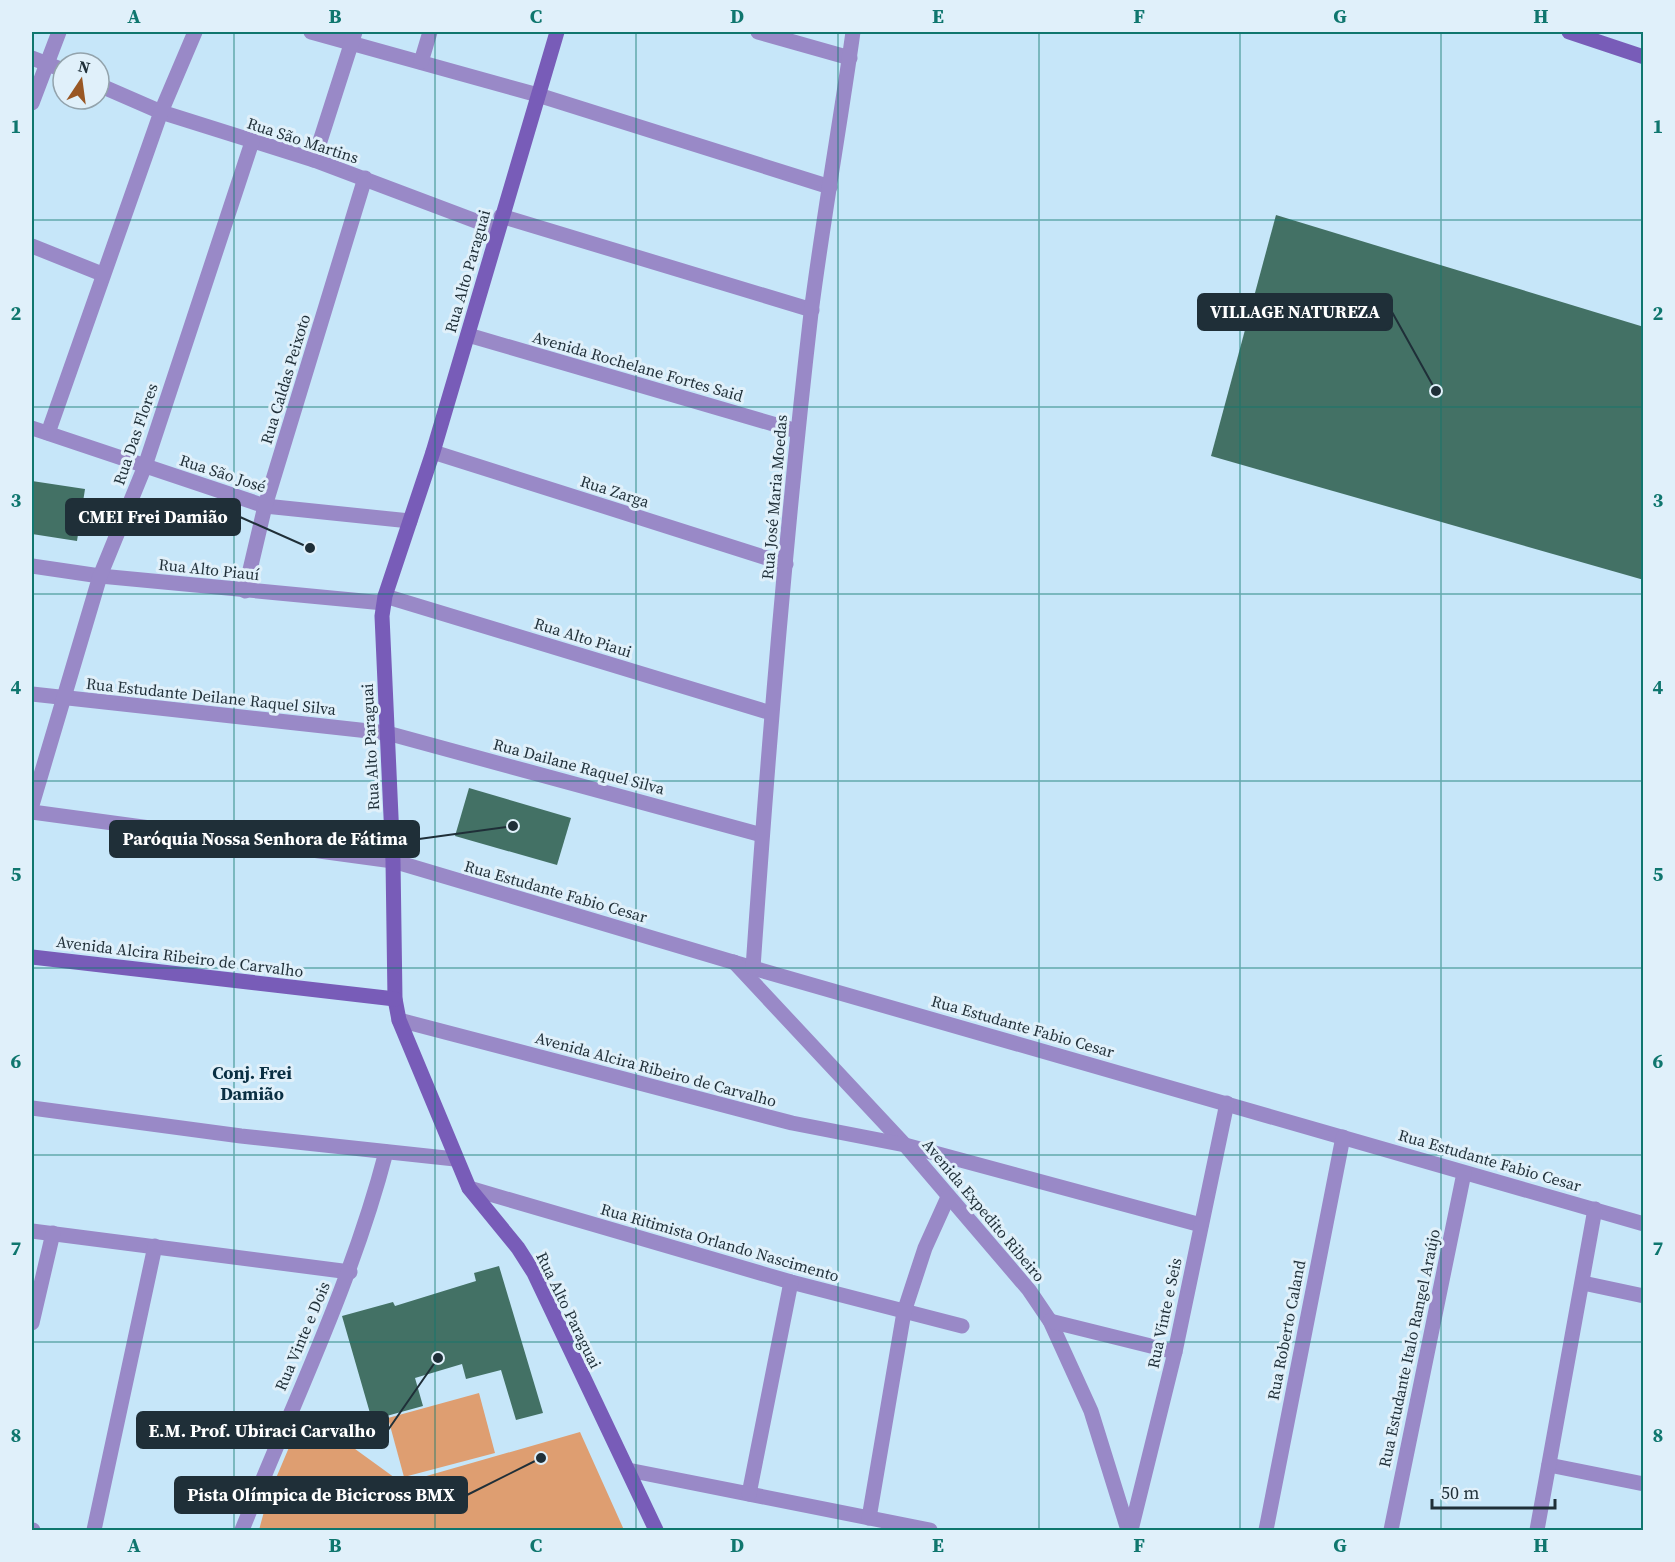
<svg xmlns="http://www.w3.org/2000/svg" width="1675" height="1562" font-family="'Source Serif 4',serif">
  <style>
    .green { fill: #de9e71 }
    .building { fill: #437165 }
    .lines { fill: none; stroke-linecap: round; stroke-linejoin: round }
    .street { stroke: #9989c7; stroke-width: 15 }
    .secondary { stroke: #785cb8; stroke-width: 15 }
    .grid { fill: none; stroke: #0f766e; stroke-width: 1.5; stroke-opacity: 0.55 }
    .labels { text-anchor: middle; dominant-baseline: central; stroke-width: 6; stroke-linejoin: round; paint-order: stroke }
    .street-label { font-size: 16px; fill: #1f2f38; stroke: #e0f0fa }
    .neighbourhood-label { font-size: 18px; font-weight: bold; fill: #0a2f43; stroke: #e0f0fa }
    .leader { fill: none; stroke: #1f2f38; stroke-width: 2 }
    .callout-dot { fill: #1f2f38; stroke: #e0f0fa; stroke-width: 2 }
    .callout { fill: #1f2f38; stroke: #1f2f38; stroke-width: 2 }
    .callout-label { font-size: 18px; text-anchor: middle; font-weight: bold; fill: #fff }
    .neatline { fill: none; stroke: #0f766e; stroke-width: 2 }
    .grid-label { font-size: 20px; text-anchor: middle; font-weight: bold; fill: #0f766e }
  </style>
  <rect width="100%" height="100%" fill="#c6e6f9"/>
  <g class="green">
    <polygon points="479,1393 495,1453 404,1477 388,1418"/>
    <polygon points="304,1412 402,1483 580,1432 624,1530 259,1530 268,1497"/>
  </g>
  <g class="building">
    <polygon points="1276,215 1644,327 1644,580 1211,456"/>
    <polygon points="32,481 85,489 77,541 32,534"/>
    <polygon points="469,788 571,818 557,865 455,836"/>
    <polygon points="499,1266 543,1413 516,1420 501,1370 466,1379 462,1364 415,1378 423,1406 372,1420 342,1316 393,1302 395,1306 476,1281 474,1273"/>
  </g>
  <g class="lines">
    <g class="street">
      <polyline points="311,32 538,95 830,187"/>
      <polyline points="758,32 850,58"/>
      <polyline points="32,58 63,70"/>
      <polyline points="421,62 430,32"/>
      <polyline points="99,85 161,112 314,160 497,229"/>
      <polyline points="32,103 59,32"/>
      <polyline points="314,160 355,32"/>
      <polyline points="501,216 812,310"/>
      <polyline points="32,246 102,274"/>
      <polyline points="468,335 797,431"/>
      <polyline points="32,428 265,506 410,521"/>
      <polyline points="48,433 161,112 195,32"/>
      <polyline points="433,452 786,564"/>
      <polyline points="32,566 100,576 384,603"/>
      <polyline points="245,591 265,506 365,178"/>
      <polyline points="385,596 771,713"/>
      <polyline points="32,694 387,733 762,835"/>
      <polyline points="32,805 100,576 145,466 252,142"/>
      <polyline points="32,812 393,861 753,968 1644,1224"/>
      <polyline points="734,962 905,1145 1029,1290 1050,1321 1091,1411 1128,1530"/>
      <path d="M753,968C768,749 786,530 811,313C823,219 840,125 853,32"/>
      <polyline points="399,1020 792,1123 905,1145 1201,1225"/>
      <polyline points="32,1108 241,1136 455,1159"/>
      <polyline points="469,1188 791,1282 962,1326"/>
      <polyline points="32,1231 350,1272"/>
      <polyline points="1583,1283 1644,1296"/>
      <polyline points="1050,1321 1175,1352"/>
      <polyline points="32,1323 53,1233"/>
      <polyline points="1549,1465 1644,1484"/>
      <polyline points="628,1470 930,1530"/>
      <polyline points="749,1494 791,1282"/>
      <polyline points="869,1518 904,1312 925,1248 948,1197"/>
      <polyline points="32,1530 33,1530"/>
      <polyline points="94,1530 155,1246"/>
      <path d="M242,1530C292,1405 352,1283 386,1152"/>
      <polyline points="1131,1530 1175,1352 1227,1103"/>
      <polyline points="1266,1530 1343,1137"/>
      <polyline points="1391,1530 1464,1173"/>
      <polyline points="1537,1530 1595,1209"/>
    </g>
    <g class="secondary">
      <polyline points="557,32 433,452 385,596 382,616 393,861 395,999 399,1020 469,1188 518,1248 534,1273 656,1530"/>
      <polyline points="1569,32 1644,57"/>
      <polyline points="32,957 395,999"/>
    </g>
  </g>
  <path class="grid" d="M234,32V1530M435,32V1530M636,32V1530M838,32V1530M1039,32V1530M1240,32V1530M1441,32V1530M32,220H1644M32,407H1644M32,594H1644M32,781H1644M32,968H1644M32,1155H1644M32,1342H1644"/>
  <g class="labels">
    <g class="street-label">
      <text transform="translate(303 140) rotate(18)">Rua São Martins</text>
      <text transform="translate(467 271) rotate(-74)">Rua Alto Paraguai</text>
      <text transform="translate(638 366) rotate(16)">Avenida Rochelane Fortes Said</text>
      <text transform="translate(285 379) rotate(-73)">Rua Caldas Peixoto</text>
      <text transform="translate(135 434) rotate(-71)">Rua Das Flores</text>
      <text transform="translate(223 473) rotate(18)">Rua São José</text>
      <text transform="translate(615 491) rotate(18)">Rua Zarga</text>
      <text transform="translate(774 497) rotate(-85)">Rua José Maria Moedas</text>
      <text transform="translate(209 569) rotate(6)">Rua Alto Piauí</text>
      <text transform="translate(583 637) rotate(17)">Rua Alto Piaui</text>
      <text transform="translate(211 696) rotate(6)">Rua Estudante Deilane Raquel Silva</text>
      <text transform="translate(370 747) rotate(-93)">Rua Alto Paraguai</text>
      <text transform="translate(579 766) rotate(15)">Rua Dailane Raquel Silva</text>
      <text transform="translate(556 891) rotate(16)">Rua Estudante Fabio Cesar</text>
      <text transform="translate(180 956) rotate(7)">Avenida Alcira Ribeiro de Carvalho</text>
      <text transform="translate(1023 1026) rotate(16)">Rua Estudante Fabio Cesar</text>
      <text transform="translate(656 1069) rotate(15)">Avenida Alcira Ribeiro de Carvalho</text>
      <text transform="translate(1490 1160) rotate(16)">Rua Estudante Fabio Cesar</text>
      <text transform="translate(984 1210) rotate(50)">Avenida Expedito Ribeiro</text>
      <text transform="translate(720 1242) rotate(16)">Rua Ritimista Orlando Nascimento</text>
      <text transform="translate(569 1310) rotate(64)">Rua Alto Paraguai</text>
      <text transform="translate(1164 1313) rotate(-78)">Rua Vinte e Seis</text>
      <text transform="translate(1286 1330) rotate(-79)">Rua Roberto Caland</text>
      <text transform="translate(302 1336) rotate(-67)">Rua Vinte e Dois</text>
      <text transform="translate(1409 1348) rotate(-78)">Rua Estudante Italo Rangel Araújo</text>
    </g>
    <g class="neighbourhood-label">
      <text x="252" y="1072">Conj. Frei<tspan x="252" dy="21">Damião</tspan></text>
    </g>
  </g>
  <path class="leader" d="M1436 391L1392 312M310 548L240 517M513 826L419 839M438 1358L388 1430M541 1458L467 1495"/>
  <g class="callout-dot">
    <circle cx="1436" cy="391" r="6"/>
    <circle cx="310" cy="548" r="6"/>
    <circle cx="513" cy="826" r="6"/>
    <circle cx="438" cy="1358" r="6"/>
    <circle cx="541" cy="1458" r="6"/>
  </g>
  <g class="callout">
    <rect x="1198" y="294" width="194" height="36" rx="6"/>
    <rect x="66" y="499" width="174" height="36" rx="6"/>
    <rect x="110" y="821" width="309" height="36" rx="6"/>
    <rect x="137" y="1412" width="251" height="36" rx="6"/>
    <rect x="175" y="1477" width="292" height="36" rx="6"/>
  </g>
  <g class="callout-label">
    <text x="1295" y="318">VILLAGE NATUREZA</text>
    <text x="153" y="523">CMEI Frei Damião</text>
    <text x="265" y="845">Paróquia Nossa Senhora de Fátima</text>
    <text x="262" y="1437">E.M. Prof. Ubiraci Carvalho</text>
    <text x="321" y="1501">Pista Olímpica de Bicicross BMX</text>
  </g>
  <rect width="1675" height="1562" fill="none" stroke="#e0f0fa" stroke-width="66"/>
  <g transform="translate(81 81) rotate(13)"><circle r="28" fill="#e0f0fa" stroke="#93a3ac" stroke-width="1.5"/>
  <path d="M0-4.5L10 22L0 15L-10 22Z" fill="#995724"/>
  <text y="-9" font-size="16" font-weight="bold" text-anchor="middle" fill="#1f2f38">N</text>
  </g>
  <path d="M1432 1499v9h123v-9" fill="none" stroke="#1f2f38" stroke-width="3"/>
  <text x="1441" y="1499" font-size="18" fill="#1f2f38" stroke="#e0f0fa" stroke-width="4.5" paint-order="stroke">50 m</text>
  <rect x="33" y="33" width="1609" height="1496" class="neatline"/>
  <g class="grid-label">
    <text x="134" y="23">A</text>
    <text x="335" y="23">B</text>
    <text x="536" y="23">C</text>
    <text x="737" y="23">D</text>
    <text x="938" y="23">E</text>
    <text x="1139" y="23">F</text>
    <text x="1340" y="23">G</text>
    <text x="1541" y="23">H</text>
    <text x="16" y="133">1</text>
    <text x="1658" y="133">1</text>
    <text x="16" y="320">2</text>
    <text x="1658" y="320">2</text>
    <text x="16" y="507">3</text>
    <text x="1658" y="507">3</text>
    <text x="16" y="694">4</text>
    <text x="1658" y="694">4</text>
    <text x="16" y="881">5</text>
    <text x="1658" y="881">5</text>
    <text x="16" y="1068">6</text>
    <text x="1658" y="1068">6</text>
    <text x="16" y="1255">7</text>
    <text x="1658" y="1255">7</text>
    <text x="16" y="1442">8</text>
    <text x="1658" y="1442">8</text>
    <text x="134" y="1552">A</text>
    <text x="335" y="1552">B</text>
    <text x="536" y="1552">C</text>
    <text x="737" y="1552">D</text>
    <text x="938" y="1552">E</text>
    <text x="1139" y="1552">F</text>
    <text x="1340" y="1552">G</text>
    <text x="1541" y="1552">H</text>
  </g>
</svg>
